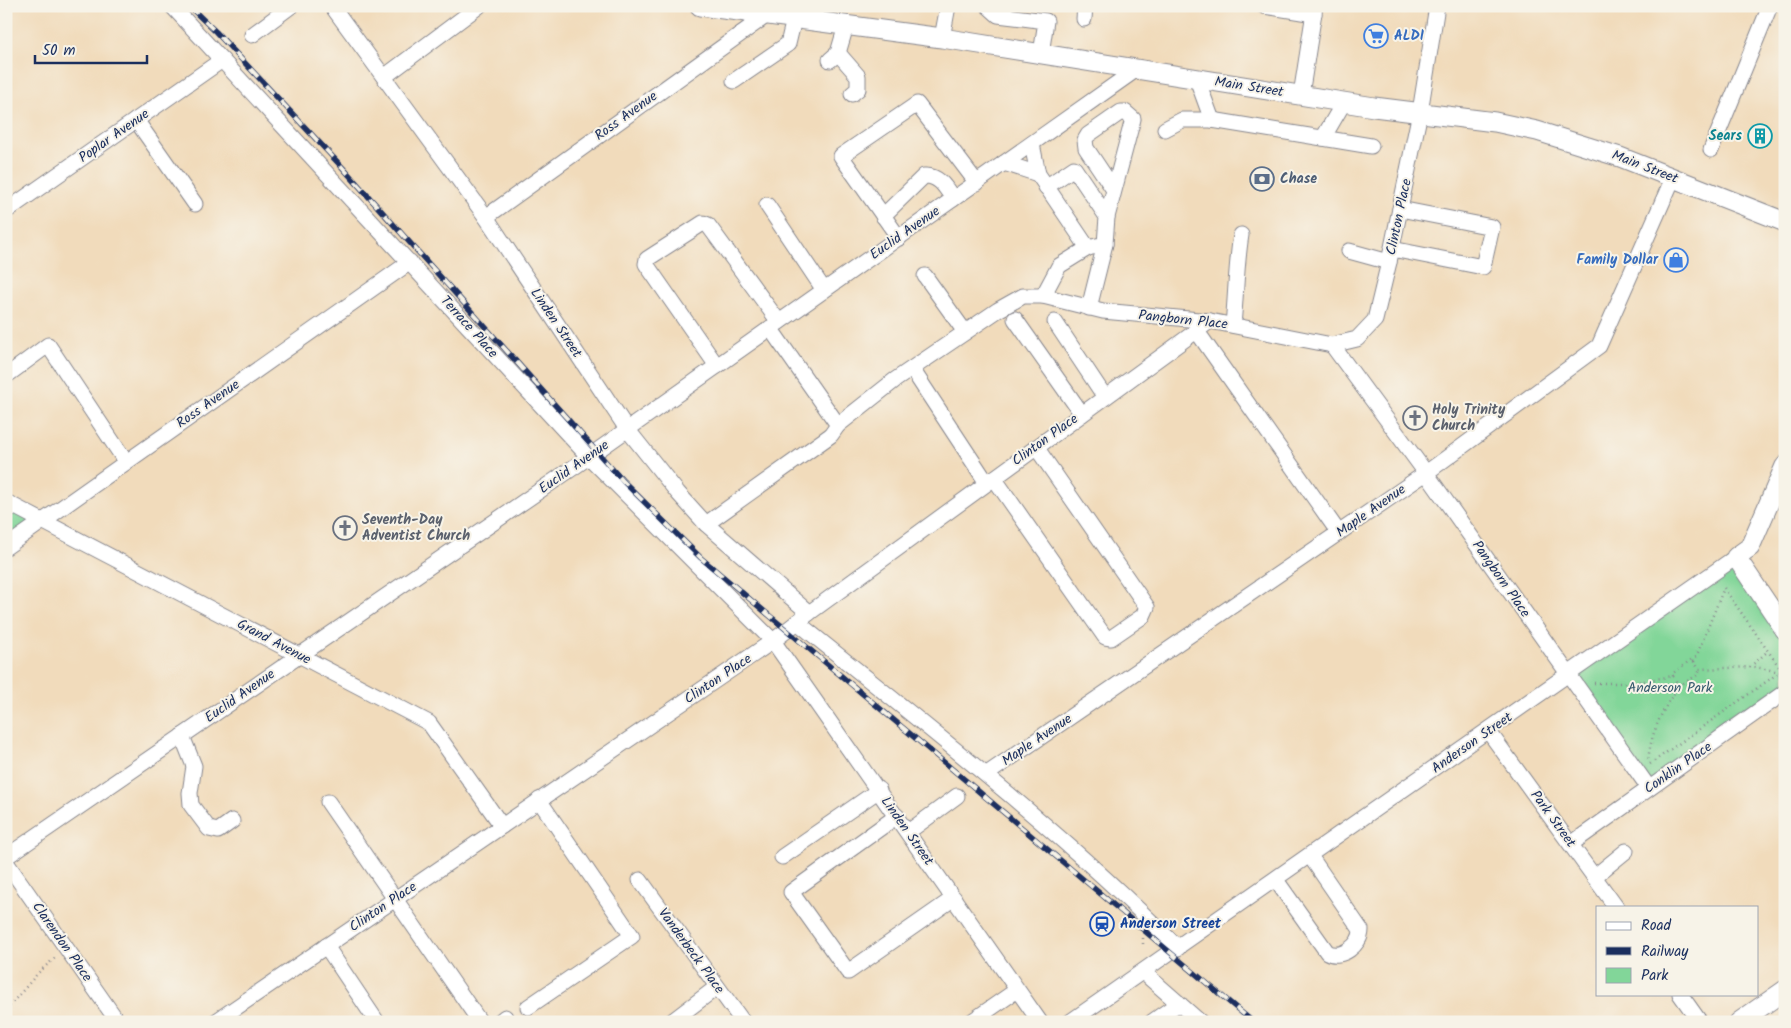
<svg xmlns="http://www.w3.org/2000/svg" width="1791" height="1028" font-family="Kalam,sans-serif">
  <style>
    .green { fill: #82d699; stroke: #4e827c }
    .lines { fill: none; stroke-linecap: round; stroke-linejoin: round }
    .minor-casing { stroke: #86858c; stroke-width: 17 }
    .major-casing { stroke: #86858c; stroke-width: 21 }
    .path { stroke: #86858c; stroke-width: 2.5; stroke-dasharray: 1 4; stroke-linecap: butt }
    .minor { stroke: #fff; stroke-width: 15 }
    .major { stroke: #fff; stroke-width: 19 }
    .rail-casing { stroke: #1b2f5e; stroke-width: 5.5 }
    .rail { stroke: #f7f3e8; stroke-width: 4; stroke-dasharray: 11; stroke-linecap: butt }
    .labels { text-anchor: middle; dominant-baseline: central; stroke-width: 4; stroke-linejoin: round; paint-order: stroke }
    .shop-label { font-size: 14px; font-weight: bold; fill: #366cbe; stroke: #f7f3e8; text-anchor: start }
    .street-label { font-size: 14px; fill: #1b2f5e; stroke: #f7f3e8 }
    .culture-label { font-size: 14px; font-weight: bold; fill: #0d838f; stroke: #f7f3e8; text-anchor: end }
    .service-label { font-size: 14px; font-weight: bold; fill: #4e5e75; stroke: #f7f3e8; text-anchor: start }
    .worship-label { font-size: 14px; font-weight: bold; fill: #5b616d; stroke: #f7f3e8; text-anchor: start }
    .park-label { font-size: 14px; fill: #35596d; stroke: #f7f3e8 }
    .transit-label { font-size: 14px; font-weight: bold; fill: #164399; stroke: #f7f3e8; text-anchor: start }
  </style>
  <rect width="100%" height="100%" fill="#f7f3e8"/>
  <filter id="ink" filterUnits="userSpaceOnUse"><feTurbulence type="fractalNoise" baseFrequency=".02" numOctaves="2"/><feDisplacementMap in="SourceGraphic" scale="10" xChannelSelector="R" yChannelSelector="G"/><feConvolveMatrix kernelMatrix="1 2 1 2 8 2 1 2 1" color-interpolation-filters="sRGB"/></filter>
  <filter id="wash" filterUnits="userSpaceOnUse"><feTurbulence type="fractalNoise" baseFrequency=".0096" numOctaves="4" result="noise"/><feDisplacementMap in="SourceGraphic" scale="20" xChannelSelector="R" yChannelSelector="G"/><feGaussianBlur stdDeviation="1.12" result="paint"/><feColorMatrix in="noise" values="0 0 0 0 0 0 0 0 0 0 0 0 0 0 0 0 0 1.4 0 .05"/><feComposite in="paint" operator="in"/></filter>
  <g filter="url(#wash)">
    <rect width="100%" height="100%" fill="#f1dbbb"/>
    <g class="green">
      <polygon points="6,502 42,521 6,548"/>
      <polygon points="1736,557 1785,630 1785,692 1649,788 1569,675"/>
    </g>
  </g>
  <g filter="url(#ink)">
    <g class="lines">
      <g class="minor-casing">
        <g id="minor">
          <polyline points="172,6 589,457 773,641 1040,1022"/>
          <polyline points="332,6 486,217 627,429 678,493 706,524 809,613"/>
          <polyline points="988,6 998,15 1046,21 1041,54"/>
          <polyline points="1264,6 1314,14"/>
          <polyline points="1084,19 1085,6"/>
          <polyline points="814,21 816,6"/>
          <polyline points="252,35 291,6"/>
          <polyline points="942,38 948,6"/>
          <polyline points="838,53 858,76 858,89 852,94"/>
          <polyline points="830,60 838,53 846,26"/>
          <polyline points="384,77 479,6"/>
          <polyline points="1197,79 1212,120"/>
          <polyline points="734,81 788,44 794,19"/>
          <polyline points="1301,95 1315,6"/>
          <polyline points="136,120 195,204"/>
          <polyline points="1165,129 1182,120 1212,120 1371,146"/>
          <polyline points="1323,138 1344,102"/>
          <polyline points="1032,144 1038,174 1088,248 1059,266 1043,296"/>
          <polyline points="1711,150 1770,6"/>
          <polyline points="1004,163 1038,174"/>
          <polyline points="1046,187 1074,168 1107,217 1105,244 1088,248"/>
          <polyline points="767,205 824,290"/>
          <polyline points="6,211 222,60"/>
          <path d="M883,216L924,176C939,175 946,188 953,199"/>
          <polyline points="486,217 767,15"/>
          <polyline points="1107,217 1133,119 1125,112 1121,112 1088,135 1085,140 1086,148 1114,190"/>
          <polyline points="899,238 841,156 917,104 977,183"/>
          <polyline points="1392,249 1483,267 1492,227 1400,209"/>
          <polyline points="1349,251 1389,262"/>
          <polyline points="925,276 965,332"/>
          <polyline points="1089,308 1105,244"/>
          <polyline points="1015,319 1082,414"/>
          <polyline points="1055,322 1105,397"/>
          <path d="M1233,325C1236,295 1236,266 1241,235"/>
          <polyline points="770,328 838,425 895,380 998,310 1023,296 1043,296 1103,311 1210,321 1332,345 1357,339 1375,320 1389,262 1420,112 1437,6"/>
          <polyline points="1196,330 1339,533"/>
          <polyline points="1332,345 1426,473 1649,788"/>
          <polyline points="717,366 646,264 647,259 703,223 708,225 779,322"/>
          <polyline points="912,369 987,483"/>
          <polyline points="6,376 48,345 126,462"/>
          <polyline points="994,478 1105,637 1111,638 1143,616 1147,607 1036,447"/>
          <polyline points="6,502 429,723 502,826"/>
          <polyline points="706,524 831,435 838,425"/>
          <polyline points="6,547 410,262"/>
          <path d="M797,622C927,727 1059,829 1178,948"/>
          <polyline points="1489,732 1616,907"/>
          <polyline points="182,736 194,766 190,793 191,805 209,829 218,831 232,821"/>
          <polyline points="987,774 1426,473 1599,346 1673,178"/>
          <polyline points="328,802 480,1022"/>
          <polyline points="897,816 791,892 848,972 954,898"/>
          <polyline points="908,832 957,796"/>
          <polyline points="1571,844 1785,692"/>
          <polyline points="6,857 577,465 1137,69"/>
          <polyline points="782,857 879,790"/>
          <polyline points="6,862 118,1022"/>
          <polyline points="1594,877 1626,851"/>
          <polyline points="640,880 743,1022"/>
          <path d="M1276,880L1327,952C1341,960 1361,945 1361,930L1310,856"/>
          <polyline points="326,946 377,1022"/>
          <polyline points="1143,972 1200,1022"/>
          <polyline points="1680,994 1700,1022"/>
          <polyline points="528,1007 632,936 539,800"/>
          <polyline points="215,1022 773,641 809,613 1210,321"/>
          <polyline points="499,1022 505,1017"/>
          <polyline points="671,1022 717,987"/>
          <polyline points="971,1022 1017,990"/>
          <polyline points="1070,1022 1736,557"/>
          <polyline points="1152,1022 1179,1003"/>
        </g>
      </g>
      <g class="major-casing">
        <g id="major">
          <polyline points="700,6 942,38 1374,107 1495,122 1537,131 1620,157 1785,222"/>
          <polyline points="1785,466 1750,547 1736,557 1785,630"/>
          <polyline points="1739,1022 1785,990"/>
        </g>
      </g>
      <g class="path">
        <polyline points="1724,588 1782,671 1780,672"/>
        <polyline points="1694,662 1724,588"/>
        <polyline points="1750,667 1768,651"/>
        <polyline points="1673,676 1672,674 1692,659 1699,669 1755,667 1780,672"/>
        <path d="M1594,683H1631L1673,676L1679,686C1662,710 1651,732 1648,761"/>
        <polyline points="1679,686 1699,674 1699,669"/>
        <polyline points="1650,764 1780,672"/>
        <polyline points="1143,944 1143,937"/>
        <polyline points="6,1010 38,973 56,957"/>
      </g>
      <use href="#minor" class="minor"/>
      <use href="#major" class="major"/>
      <g class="rail-casing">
        <polyline id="rail" points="189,6 216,32 343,168 623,481 701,558 1253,1022"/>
      </g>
      <use href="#rail" class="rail"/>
    </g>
  </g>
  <defs>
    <g id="supermarket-ring" transform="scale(1.25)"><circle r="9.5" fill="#f7f3e8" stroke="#3f7fe0" stroke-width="1.5"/><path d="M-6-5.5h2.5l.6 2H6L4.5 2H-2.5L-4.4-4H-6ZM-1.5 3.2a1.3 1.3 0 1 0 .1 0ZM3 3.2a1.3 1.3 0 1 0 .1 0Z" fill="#3f7fe0"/></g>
    <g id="building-ring" transform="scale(1.25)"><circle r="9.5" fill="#f7f3e8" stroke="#0f9aa8" stroke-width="1.5"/><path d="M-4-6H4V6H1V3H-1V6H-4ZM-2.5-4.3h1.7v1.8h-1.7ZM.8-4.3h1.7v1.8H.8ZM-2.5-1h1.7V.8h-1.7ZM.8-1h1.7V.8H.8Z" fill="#0f9aa8"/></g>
    <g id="bank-ring" transform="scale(1.25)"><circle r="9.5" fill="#f7f3e8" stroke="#5c6f8a" stroke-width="1.5"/><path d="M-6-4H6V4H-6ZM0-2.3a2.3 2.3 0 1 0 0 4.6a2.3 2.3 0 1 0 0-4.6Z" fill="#5c6f8a"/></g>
    <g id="shop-ring" transform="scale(1.25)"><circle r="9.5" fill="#f7f3e8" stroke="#3f7fe0" stroke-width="1.5"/><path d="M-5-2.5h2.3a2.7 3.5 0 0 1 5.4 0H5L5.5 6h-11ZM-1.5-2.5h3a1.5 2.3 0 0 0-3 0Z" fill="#3f7fe0"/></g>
    <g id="church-ring" transform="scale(1.25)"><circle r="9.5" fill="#f7f3e8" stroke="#6b7280" stroke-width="1.5"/><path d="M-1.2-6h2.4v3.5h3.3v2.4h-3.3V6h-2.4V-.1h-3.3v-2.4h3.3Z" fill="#6b7280"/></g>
    <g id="station-ring" transform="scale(1.25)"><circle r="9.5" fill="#f7f3e8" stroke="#1a4fb4" stroke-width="1.5"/><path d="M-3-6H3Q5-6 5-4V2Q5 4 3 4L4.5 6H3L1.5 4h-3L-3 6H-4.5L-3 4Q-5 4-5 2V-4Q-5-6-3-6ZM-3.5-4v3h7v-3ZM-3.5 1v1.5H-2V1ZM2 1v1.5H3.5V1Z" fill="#1a4fb4"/></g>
  </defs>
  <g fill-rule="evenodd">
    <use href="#supermarket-ring" x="1376" y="36"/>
    <use href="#building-ring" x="1760" y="136"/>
    <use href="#bank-ring" x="1262" y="179"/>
    <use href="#shop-ring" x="1676" y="260"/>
    <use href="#church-ring" x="1415" y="418"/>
    <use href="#church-ring" x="345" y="528"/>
    <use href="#station-ring" x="1102" y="924"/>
  </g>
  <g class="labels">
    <g class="shop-label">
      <text x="1394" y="36">ALDI</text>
      <text x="1658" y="260" text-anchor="end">Family Dollar</text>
    </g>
    <g class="street-label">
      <text transform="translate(1249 87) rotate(9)">Main Street</text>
      <text transform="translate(626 116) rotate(-36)">Ross Avenue</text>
      <text transform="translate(114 136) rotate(-35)">Poplar Avenue</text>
      <text transform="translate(1645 167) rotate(21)">Main Street</text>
      <text transform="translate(1399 217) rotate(-78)">Clinton Place</text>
      <text transform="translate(905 233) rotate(-35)">Euclid Avenue</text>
      <text transform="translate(1183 320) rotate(6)">Pangborn Place</text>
      <text transform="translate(556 323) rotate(56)">Linden Street</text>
      <text transform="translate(469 327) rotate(48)">Terrace Place</text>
      <text transform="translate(208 404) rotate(-35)">Ross Avenue</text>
      <text transform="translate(1045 440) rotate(-36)">Clinton Place</text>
      <text transform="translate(574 467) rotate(-35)">Euclid Avenue</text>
      <text transform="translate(1371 511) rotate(-35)">Maple Avenue</text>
      <text transform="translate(1501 579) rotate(55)">Pangborn Place</text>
      <text transform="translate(274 642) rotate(28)">Grand Avenue</text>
      <text transform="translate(718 679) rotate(-34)">Clinton Place</text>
      <text transform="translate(240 696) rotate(-35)">Euclid Avenue</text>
      <text transform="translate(1037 740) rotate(-34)">Maple Avenue</text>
      <text transform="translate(1472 743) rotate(-35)">Anderson Street</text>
      <text transform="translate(1678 768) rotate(-35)">Conklin Place</text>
      <text transform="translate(1553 819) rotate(54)">Park Street</text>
      <text transform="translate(907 831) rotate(55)">Linden Street</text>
      <text transform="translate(383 907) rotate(-34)">Clinton Place</text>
      <text transform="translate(62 942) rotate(55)">Clarendon Place</text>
      <text transform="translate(691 951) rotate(54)">Vanderbeck Place</text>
    </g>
    <g class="culture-label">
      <text x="1742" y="136">Sears</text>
    </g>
    <g class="service-label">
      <text x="1280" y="179">Chase</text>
    </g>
    <g class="worship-label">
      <text x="1432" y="410">Holy Trinity<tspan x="1432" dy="16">Church</tspan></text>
      <text x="362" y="520">Seventh-Day<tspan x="362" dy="16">Adventist Church</tspan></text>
    </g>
    <g class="park-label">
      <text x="1670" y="688">Anderson Park</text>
    </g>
    <g class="transit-label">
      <text x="1120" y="924">Anderson Street</text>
    </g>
  </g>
  <rect width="1791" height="1028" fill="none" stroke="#f7f3e8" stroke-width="25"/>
  <rect x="1596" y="906" width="162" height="90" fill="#f7f3e8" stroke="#9fa5b1"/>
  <rect x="1606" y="922" width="25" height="8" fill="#ffffff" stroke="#9fa5b1"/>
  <text x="1641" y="930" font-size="15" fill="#1b2f5e">Road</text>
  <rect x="1606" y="947" width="25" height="8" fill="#1b2f5e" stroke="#9fa5b1"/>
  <text x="1641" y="956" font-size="15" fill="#1b2f5e">Railway</text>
  <rect x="1606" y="968" width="25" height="15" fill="#82d699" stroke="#9fa5b1"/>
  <text x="1641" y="980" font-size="15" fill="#1b2f5e">Park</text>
  <path d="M35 55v8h112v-8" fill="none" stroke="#1b2f5e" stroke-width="2.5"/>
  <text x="42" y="55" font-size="15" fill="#1b2f5e" stroke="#f7f3e8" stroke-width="4" paint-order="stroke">50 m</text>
</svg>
